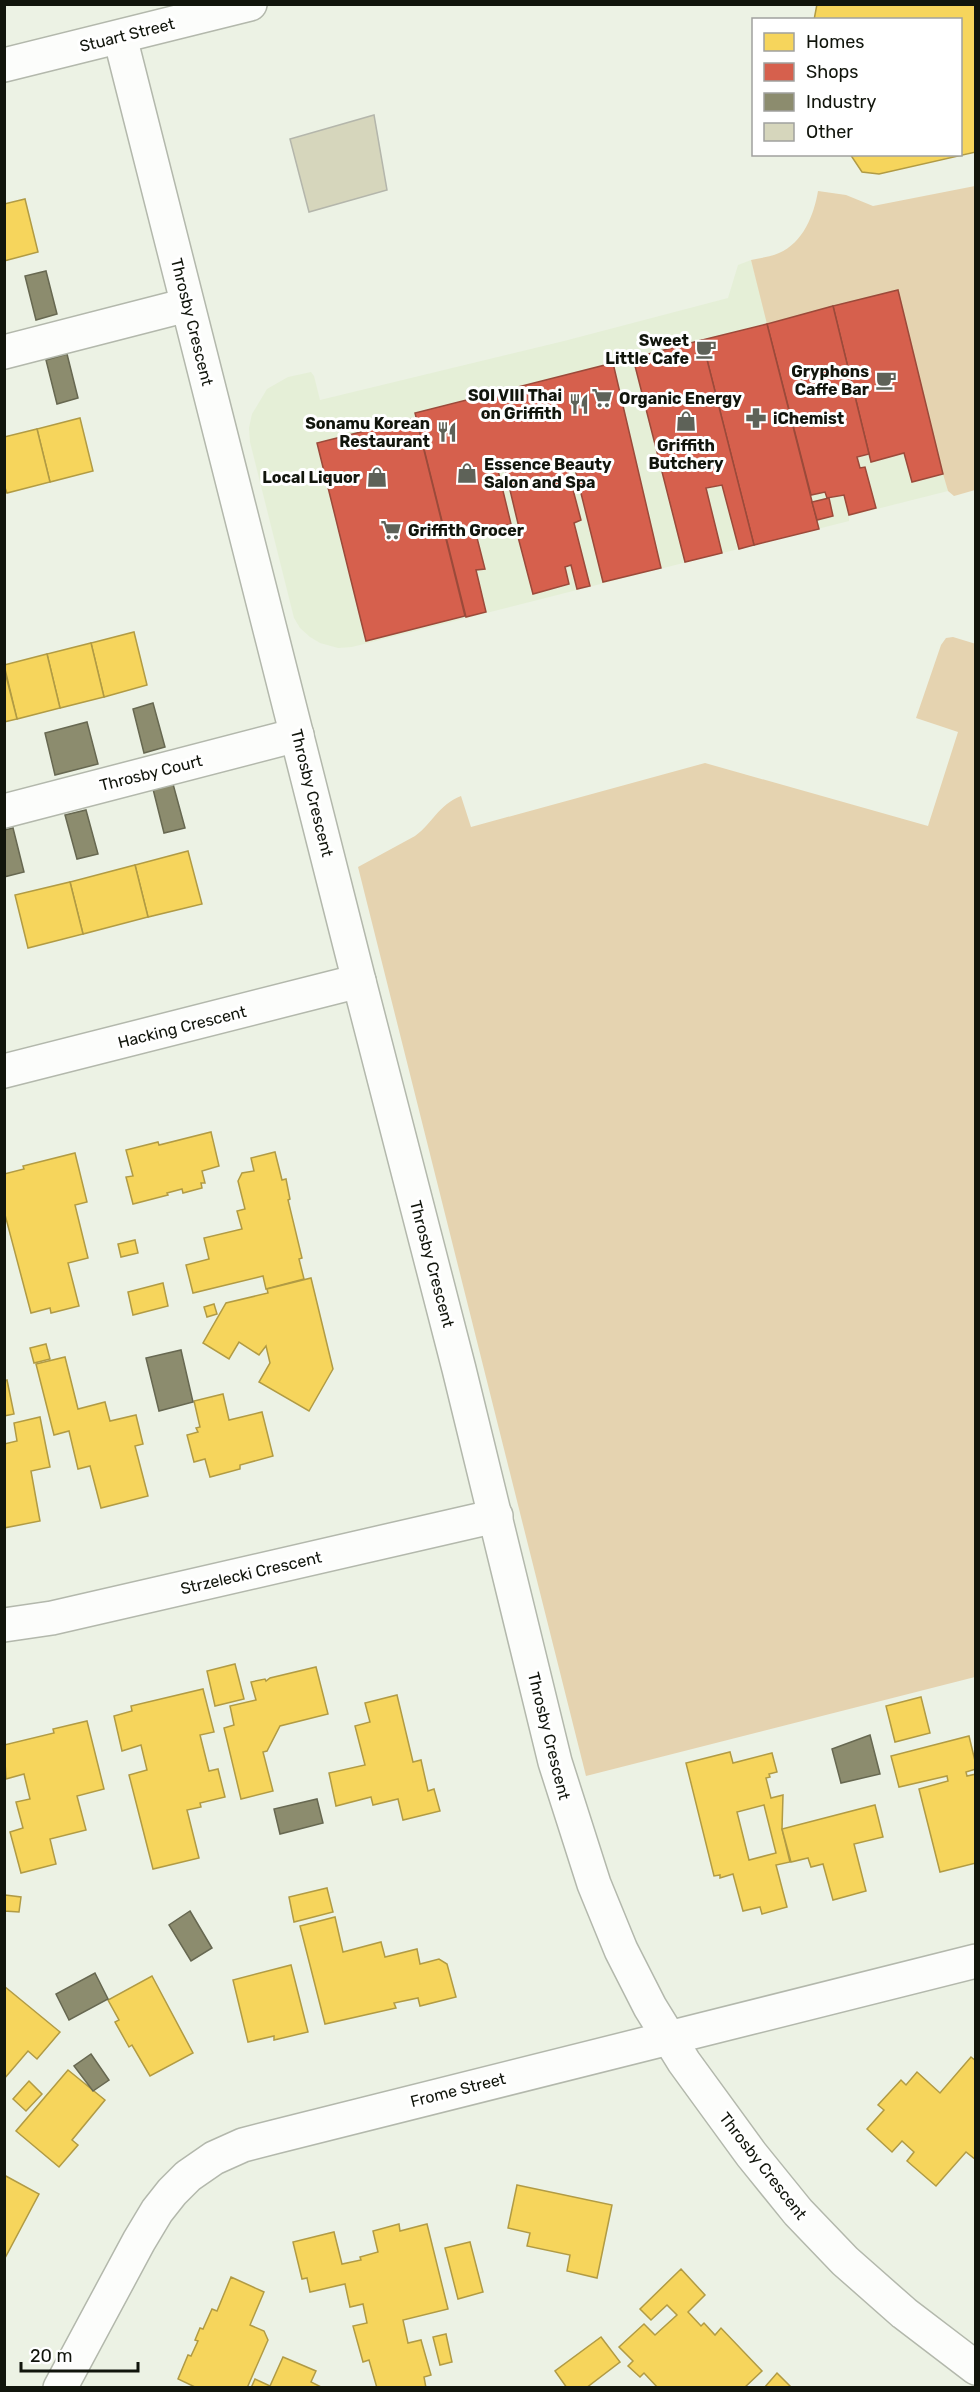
<svg xmlns="http://www.w3.org/2000/svg" width="980" height="2392" font-family="Rubik,sans-serif">
  <style>
    .built { fill: #e5efd7 }
    .green { fill: #e5d3b0 }
    .homes { fill: #f6d55c; stroke: #b19b44; stroke-width: 1.5; fill-rule: evenodd }
    .shops { fill: #d6604d; stroke: #9b4a3a; stroke-width: 1.5 }
    .industry { fill: #8c8c6e; stroke: #676851; stroke-width: 1.5 }
    .building { fill: #d6d6bc; stroke: #b4b6ab; stroke-width: 1.5 }
    .lines { fill: none; stroke-linecap: round; stroke-linejoin: round }
    .minor-casing { stroke: #b3b8ac; stroke-width: 36 }
    .tertiary-casing { stroke: #b3b8ac; stroke-width: 36 }
    .minor { stroke: #fcfdfb; stroke-width: 33 }
    .tertiary { stroke: #fcfdfb; stroke-width: 33 }
    .labels { text-anchor: middle; dominant-baseline: central; stroke-width: 6; stroke-linejoin: round; paint-order: stroke }
    .street-label { font-size: 16px; fill: #11150c; stroke: #fff }
    .poi-label { font-size: 16px; font-weight: bold; fill: #11150c; stroke: #fff; text-anchor: end }
  </style>
  <rect width="100%" height="100%" fill="#ecf2e4"/>
  <polygon class="built" points="751,260 768,324 898,290 948,491 849,516 849,521 352,647 338,648 320,643 310,637 300,628 294,618 250,442 249,428 252,414 267,389 288,377 311,372 314,376 320,400 564,341 728,298 738,265"/>
  <g class="green">
    <path d="M975,186V490L954,496L948,491L943,474L898,290L767,324L751,260C760,258 770,257 779,253C803,243 814,215 818,191L846,195L873,206Z"/>
    <path d="M953,637L976,644L975,1677L586,1776L358,867L415,836C433,823 438,805 461,796L471,827L705,763L928,826L958,732L916,718L941,645L946,638Z"/>
  </g>
  <g class="homes">
    <polygon points="817,4 976,4 976,152 879,174 862,172 850,154 960,154 960,20 814,20"/>
    <polygon points="25,199 38,252 4,261 4,204"/>
    <polygon points="80,418 93,471 50,482 37,429"/>
    <polygon points="37,429 50,482 7,493 4,485 4,437"/>
    <polygon points="134,632 147,685 104,697 91,643"/>
    <polygon points="91,643 104,697 60,708 47,654"/>
    <polygon points="47,654 60,708 17,719 4,665"/>
    <polygon points="4,668 17,719 4,722"/>
    <polygon points="188,851 202,904 148,917 135,865"/>
    <polygon points="135,865 148,917 83,934 70,882"/>
    <polygon points="70,882 83,934 28,948 15,895"/>
    <polygon points="211,1132 219,1166 202,1171 205,1183 201,1183 202,1188 183,1193 182,1189 167,1193 168,1195 133,1204 126,1177 133,1176 126,1150 158,1142 159,1145"/>
    <polygon points="275,1152 282,1180 286,1179 290,1199 288,1200 302,1258 299,1259 304,1279 266,1289 263,1276 193,1293 186,1265 209,1259 204,1238 242,1229 237,1211 245,1209 238,1181 242,1173 254,1171 251,1158"/>
    <polygon points="75,1153 87,1202 75,1205 88,1258 68,1263 79,1306 51,1313 50,1308 31,1313 4,1211 4,1174 24,1169 23,1166"/>
    <polygon points="135,1240 138,1253 121,1257 118,1244"/>
    <polygon points="311,1278 333,1369 309,1411 259,1382 270,1363 266,1346 259,1355 239,1342 229,1359 203,1343 226,1303 268,1293 267,1289"/>
    <polygon points="163,1283 168,1306 133,1315 128,1292"/>
    <polygon points="214,1304 217,1314 207,1317 204,1307"/>
    <polygon points="46,1344 50,1359 34,1363 30,1348"/>
    <polygon points="65,1357 78,1409 105,1402 110,1421 136,1415 143,1444 135,1446 148,1496 101,1508 90,1466 78,1469 69,1431 54,1435 36,1364"/>
    <polygon points="7,1380 14,1414 4,1416 4,1381"/>
    <polygon points="223,1394 229,1420 262,1412 273,1456 240,1465 240,1469 210,1477 205,1459 194,1462 187,1435 198,1432 196,1428 200,1427 194,1401"/>
    <polygon points="40,1417 50,1467 31,1471 40,1521 4,1528 4,1444 17,1441 14,1423"/>
    <polygon points="235,1664 244,1699 215,1706 207,1671"/>
    <polygon points="316,1667 328,1714 280,1726 267,1751 263,1752 273,1791 241,1799 224,1728 234,1725 230,1706 256,1700 251,1682 265,1679 266,1681 270,1678"/>
    <polygon points="203,1689 214,1732 200,1735 209,1771 218,1769 225,1797 200,1803 201,1807 187,1810 199,1858 153,1869 129,1775 147,1770 141,1745 122,1751 114,1716 132,1711 131,1706"/>
    <polygon points="397,1695 413,1762 421,1760 428,1791 434,1789 440,1811 403,1820 398,1799 373,1805 371,1797 336,1806 329,1773 365,1765 355,1726 370,1722 365,1703"/>
    <polygon points="921,1697 930,1733 895,1742 886,1706"/>
    <polygon points="87,1721 104,1789 77,1796 86,1830 50,1839 56,1864 21,1873 10,1832 23,1828 16,1802 30,1799 24,1774 6,1779 4,1745 54,1733 53,1729"/>
    <polygon points="969,1736 976,1765 976,1769 966,1772 967,1776 976,1774 976,1863 940,1872 919,1789 948,1781 947,1776 899,1787 891,1756"/>
    <path d="M730,1752L733,1763L772,1753L777,1772L769,1774L770,1777L766,1778L771,1798L783,1795L782,1829L790,1862L776,1865L787,1907L762,1914L760,1907L743,1911L733,1874L720,1878V1875L714,1876L686,1763ZM764,1805L776,1853L749,1860L737,1812Z"/>
    <polygon points="875,1805 883,1837 854,1844 866,1891 833,1900 823,1864 811,1867 808,1858 791,1862 782,1829"/>
    <polygon points="327,1888 333,1912 294,1922 289,1897"/>
    <polygon points="5,1895 21,1897 19,1912 4,1911"/>
    <polygon points="335,1917 343,1952 381,1942 385,1957 417,1949 420,1964 439,1959 447,1964 456,1997 420,2006 418,1998 394,2003 396,2008 325,2024 300,1926"/>
    <polygon points="291,1965 308,2032 274,2040 274,2036 248,2042 233,1980"/>
    <polygon points="152,1976 193,2053 150,2076 132,2045 129,2047 115,2022 119,2020 108,2000"/>
    <polygon points="4,1986 60,2032 37,2059 28,2051 4,2079"/>
    <polygon points="971,2057 976,2061 976,2160 966,2152 936,2186 907,2161 914,2152 902,2141 892,2152 867,2129 884,2110 878,2105 901,2080 906,2085 917,2072 940,2093"/>
    <polygon points="68,2070 105,2100 72,2140 78,2145 59,2167 16,2131"/>
    <polygon points="29,2081 42,2094 26,2111 13,2099"/>
    <polygon points="4,2175 39,2194 5,2258 4,2258"/>
    <polygon points="517,2185 612,2205 597,2278 567,2271 570,2255 527,2246 530,2233 508,2228"/>
    <polygon points="399,2224 400,2231 427,2224 448,2309 403,2320 408,2343 421,2340 431,2375 424,2377 426,2388 377,2388 369,2360 363,2362 353,2326 367,2323 363,2304 350,2307 345,2284 310,2292 307,2278 302,2279 293,2242 334,2232 342,2264 361,2260 360,2257 378,2252 373,2231"/>
    <polygon points="470,2242 483,2292 458,2299 445,2248"/>
    <polygon points="681,2269 705,2295 688,2312 701,2326 704,2323 715,2335 721,2328 762,2371 744,2388 658,2388 644,2373 640,2377 628,2366 633,2361 619,2347 644,2324 655,2335 677,2315 667,2305 651,2320 640,2309"/>
    <polygon points="231,2277 264,2292 250,2325 264,2331 268,2340 247,2388 197,2388 178,2379 188,2355 191,2356 198,2341 195,2340 200,2328 203,2329 212,2309 217,2311"/>
    <polygon points="446,2334 452,2362 440,2365 433,2337"/>
    <polygon points="601,2337 620,2362 586,2388 567,2388 555,2371"/>
    <polygon points="283,2357 316,2371 311,2382 323,2388 251,2388 255,2379 270,2386"/>
    <polygon points="777,2373 792,2388 764,2388"/>
  </g>
  <g class="shops">
    <polygon points="898,290 943,474 912,482 904,453 871,462 833,306"/>
    <polygon points="833,306 869,454 857,457 860,468 865,467 876,508 849,515 844,495 827,498 825,492 811,495 767,324"/>
    <polygon points="767,324 819,529 754,545 702,340"/>
    <polygon points="702,340 754,545 739,549 722,485 706,488 722,553 685,562 633,358"/>
    <polygon points="613,363 661,568 603,582 574,465 567,467 581,520 574,523 590,586 577,589 571,565 565,567 569,584 533,594 518,537 521,536 503,461 496,462 511,524 478,533 475,530 485,569 476,570 486,612 466,617 415,413"/>
    <polygon points="416,418 465,616 366,641 317,443"/>
    <polygon points="829,498 833,516 817,520 812,502"/>
  </g>
  <g class="industry">
    <polygon points="46,271 57,314 36,320 25,276"/>
    <polygon points="67,354 78,398 57,404 46,360"/>
    <polygon points="153,703 165,747 144,753 133,709"/>
    <polygon points="87,722 98,764 55,775 45,733"/>
    <polygon points="173,784 185,828 164,833 153,789"/>
    <polygon points="86,810 98,854 77,859 65,815"/>
    <polygon points="13,828 24,872 4,877 4,830"/>
    <polygon points="181,1350 193,1402 159,1411 146,1358"/>
    <polygon points="870,1735 880,1774 841,1783 832,1749"/>
    <polygon points="317,1799 323,1823 280,1834 274,1809"/>
    <polygon points="190,1911 212,1948 191,1961 169,1925"/>
    <polygon points="95,1973 108,1999 69,2020 56,1994"/>
    <polygon points="91,2054 109,2080 93,2091 74,2066"/>
  </g>
  <polygon class="building" points="374,115 387,190 309,212 290,139"/>
  <g class="lines">
    <g class="minor-casing">
      <g id="minor">
        <polyline points="120,37 359,981 459,1369 555,1762 594,1884 621,1950 650,2007 684,2062 751,2154 798,2212 845,2261 904,2313 976,2368"/>
        <polyline points="4,352 187,305"/>
        <polyline points="4,811 297,735"/>
        <polyline points="4,1071 359,981"/>
        <polyline points="4,1625 52,1618 496,1516"/>
        <polyline points="60,2388 139,2241 157,2211 172,2192 188,2176 214,2158 243,2145 274,2137 976,1961"/>
      </g>
    </g>
    <g class="tertiary-casing">
      <polyline id="tertiary" points="4,65 250,4"/>
    </g>
    <use href="#minor" class="minor"/>
    <use href="#tertiary" class="tertiary"/>
  </g>
  <defs>
    <g id="cafe-bare" transform="scale(1.62)"><path d="M-5.5-4.5H6V0H3Q3 3.5 0 3.5H-2.5Q-5.5 3.5-5.5 0ZM3-3.2v2h1.7v-2ZM-6 4.5H4V6H-6Z" fill="#5e6258" stroke="#fff" stroke-width="2.5" paint-order="stroke"/></g>
    <g id="supermarket-bare" transform="scale(1.62)"><path d="M-6-5.5h2.5l.6 2H6L4.5 2H-2.5L-4.4-4H-6ZM-1.5 3.2a1.3 1.3 0 1 0 .1 0ZM3 3.2a1.3 1.3 0 1 0 .1 0Z" fill="#5e6258" stroke="#fff" stroke-width="2.5" paint-order="stroke"/></g>
    <g id="restaurant-bare" transform="scale(1.62)"><path d="M-5-6h1v4h1v-4h1v4h1v-4h1v5L-1.5 .5V6h-2V.5L-5-1ZM5-6V6H3V1.5H1.5Q1.5-4 5-6Z" fill="#5e6258" stroke="#fff" stroke-width="2.5" paint-order="stroke"/></g>
    <g id="pharmacy-bare" transform="scale(1.62)"><path d="M-2-6h4v4h4v4h-4v4h-4v-4h-4v-4h4Z" fill="#5e6258" stroke="#fff" stroke-width="2.5" paint-order="stroke"/></g>
    <g id="shop-bare" transform="scale(1.62)"><path d="M-5-2.5h2.3a2.7 3.5 0 0 1 5.4 0H5L5.5 6h-11ZM-1.5-2.5h3a1.5 2.3 0 0 0-3 0Z" fill="#5e6258" stroke="#fff" stroke-width="2.5" paint-order="stroke"/></g>
  </defs>
  <g fill-rule="evenodd">
    <use href="#cafe-bare" x="706" y="349"/>
    <use href="#cafe-bare" x="886" y="380"/>
    <use href="#supermarket-bare" x="602" y="398"/>
    <use href="#restaurant-bare" x="579" y="404"/>
    <use href="#pharmacy-bare" x="756" y="418"/>
    <use href="#shop-bare" x="686" y="421"/>
    <use href="#restaurant-bare" x="447" y="432"/>
    <use href="#shop-bare" x="467" y="473"/>
    <use href="#shop-bare" x="377" y="477"/>
    <use href="#supermarket-bare" x="391" y="530"/>
  </g>
  <g class="labels">
    <g class="street-label">
      <text transform="translate(127 35) rotate(-14)">Stuart Street</text>
      <text transform="translate(192 322) rotate(76)">Throsby Crescent</text>
      <text transform="translate(151 773) rotate(-14)">Throsby Court</text>
      <text transform="translate(312 793) rotate(76)">Throsby Crescent</text>
      <text transform="translate(182 1027) rotate(-14)">Hacking Crescent</text>
      <text transform="translate(432 1264) rotate(75)">Throsby Crescent</text>
      <text transform="translate(251 1573) rotate(-13)">Strzelecki Crescent</text>
      <text transform="translate(549 1736) rotate(76)">Throsby Crescent</text>
      <text transform="translate(458 2090) rotate(-14)">Frome Street</text>
      <text transform="translate(763 2166) rotate(52)">Throsby Crescent</text>
    </g>
    <g class="poi-label">
      <text x="689" y="340">Sweet<tspan x="689" dy="18">Little Cafe</tspan></text>
      <text x="869" y="371">Gryphons<tspan x="869" dy="18">Caffe Bar</tspan></text>
      <text x="562" y="395">SOI VIII Thai<tspan x="562" dy="18">on Griffith</tspan></text>
      <text x="619" y="398" text-anchor="start">Organic Energy</text>
      <text x="773" y="418" text-anchor="start">iChemist</text>
      <text x="430" y="423">Sonamu Korean<tspan x="430" dy="18">Restaurant</tspan></text>
      <text x="686" y="445" text-anchor="middle">Griffith<tspan x="686" dy="18">Butchery</tspan></text>
      <text x="484" y="464" text-anchor="start">Essence Beauty<tspan x="484" dy="18">Salon and Spa</tspan></text>
      <text x="360" y="477">Local Liquor</text>
      <text x="408" y="530" text-anchor="start">Griffith Grocer</text>
    </g>
  </g>
  <rect width="980" height="2392" fill="none" stroke="#11150c" stroke-width="12"/>
  <rect x="752" y="18" width="210" height="138" fill="#ffffff" stroke="#a0a19e" stroke-width="1.5"/>
  <rect x="764" y="33" width="30" height="18" fill="#f6d55c" stroke="#a0a19e" stroke-width="1.5"/>
  <text x="806" y="48" font-size="18" fill="#11150c">Homes</text>
  <rect x="764" y="63" width="30" height="18" fill="#d6604d" stroke="#a0a19e" stroke-width="1.5"/>
  <text x="806" y="78" font-size="18" fill="#11150c">Shops</text>
  <rect x="764" y="93" width="30" height="18" fill="#8c8c6e" stroke="#a0a19e" stroke-width="1.5"/>
  <text x="806" y="108" font-size="18" fill="#11150c">Industry</text>
  <rect x="764" y="123" width="30" height="18" fill="#d6d6bc" stroke="#a0a19e" stroke-width="1.5"/>
  <text x="806" y="138" font-size="18" fill="#11150c">Other</text>
  <path d="M21 2362v9h117v-9" fill="none" stroke="#11150c" stroke-width="3"/>
  <text x="30" y="2362" font-size="18" fill="#11150c" stroke="#ffffff" stroke-width="4.5" paint-order="stroke">20 m</text>
</svg>
